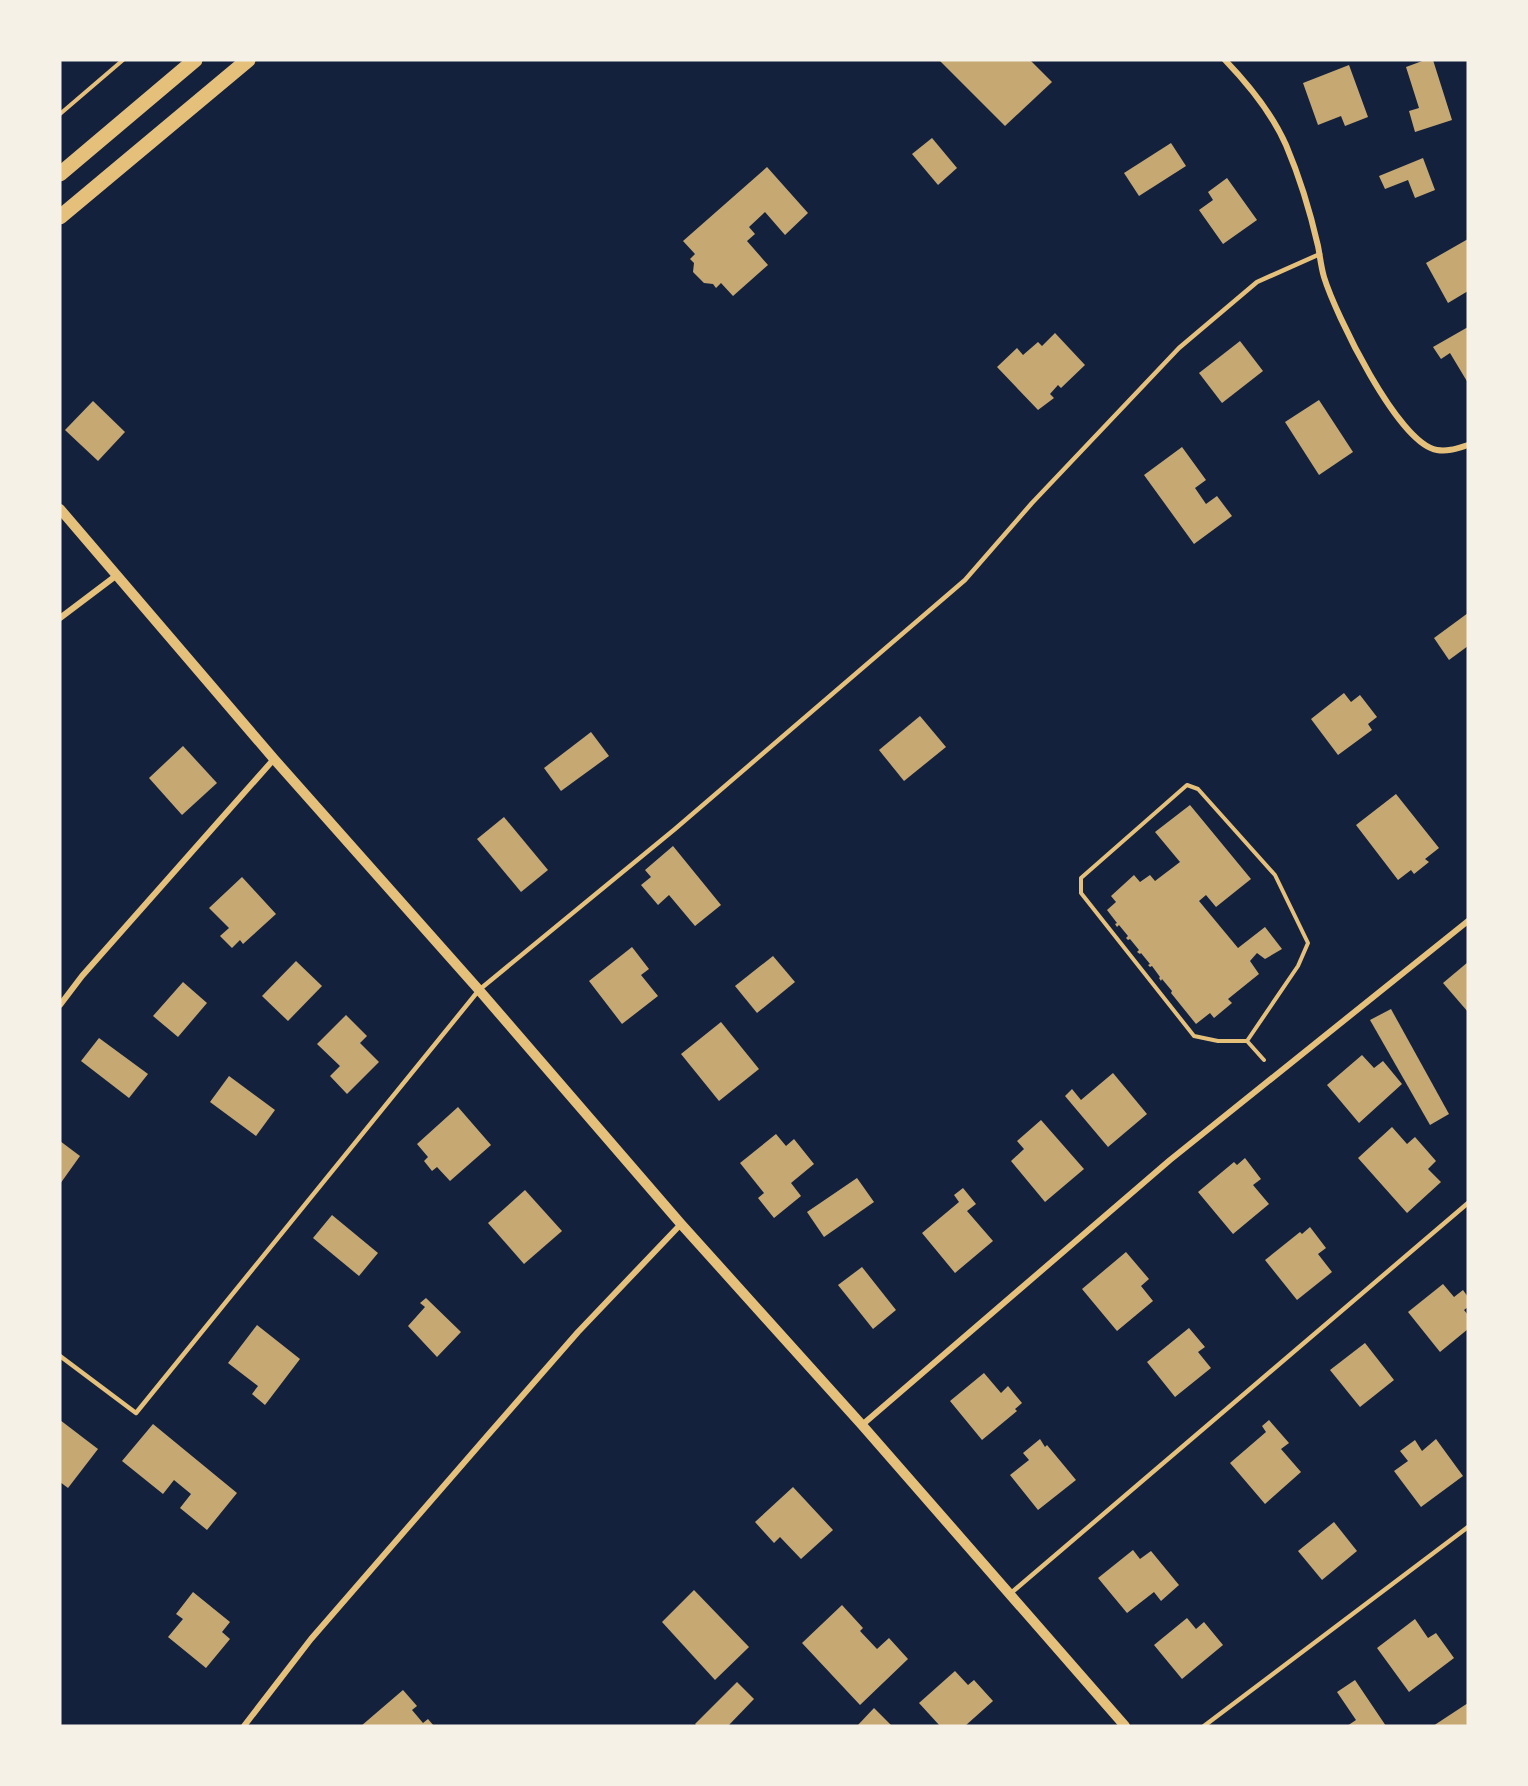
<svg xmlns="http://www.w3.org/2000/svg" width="1528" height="1786" font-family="Signika,sans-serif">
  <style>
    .building { fill: #c6a872 }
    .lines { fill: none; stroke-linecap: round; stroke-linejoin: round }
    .path { stroke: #e5c07b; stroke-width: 4 }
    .service { stroke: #e5c07b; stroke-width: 4.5 }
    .minor { stroke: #e5c07b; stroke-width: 6 }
    .tertiary { stroke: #e5c07b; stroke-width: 10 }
    .primary { stroke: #e5c07b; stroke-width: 15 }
  </style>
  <rect width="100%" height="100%" fill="#14213d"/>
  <g class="building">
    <polygon points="939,60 1030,60 1052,82 1005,126"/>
    <polygon points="1425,60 1433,60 1452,120 1415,132 1409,111 1419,108 1406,67"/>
    <polygon points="1349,65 1368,117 1345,126 1341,116 1318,125 1303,83"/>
    <polygon points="932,138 957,168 938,185 912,154"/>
    <polygon points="1171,143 1186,166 1139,196 1124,173"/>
    <polygon points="1423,158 1435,190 1415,198 1408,180 1385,189 1379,176"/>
    <polygon points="767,167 808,213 785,235 765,212 749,227 755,234 747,241 768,265 733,296 721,283 716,288 713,284 704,283 693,272 694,263 690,259 695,254 683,241"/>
    <polygon points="1227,178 1257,220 1223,244 1199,210 1213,200 1208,192"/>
    <polygon points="1468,239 1468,291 1448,303 1426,263"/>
    <polygon points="1468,327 1468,383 1450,353 1441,359 1433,347"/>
    <polygon points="1055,333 1085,365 1061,388 1058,385 1050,394 1054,398 1038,410 997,367 1017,348 1023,355 1038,342 1042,346"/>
    <polygon points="1240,341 1263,371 1222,403 1199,373"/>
    <polygon points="1319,400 1353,452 1319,475 1285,422"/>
    <polygon points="93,401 125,432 98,461 65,430"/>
    <polygon points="1182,447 1206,480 1195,488 1206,504 1217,496 1232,516 1194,544 1144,475"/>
    <polygon points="1468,613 1468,646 1449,660 1434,638"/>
    <polygon points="1344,693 1351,702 1360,695 1377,717 1368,724 1372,730 1338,755 1311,719"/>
    <polygon points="920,716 946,747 904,781 879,750"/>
    <polygon points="591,732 609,756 561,791 544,768"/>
    <polygon points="183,746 217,783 182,815 149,778"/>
    <polygon points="1396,794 1439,848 1425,859 1429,862 1414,874 1411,870 1398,880 1356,825"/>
    <polygon points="1190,805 1251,879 1216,907 1206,895 1199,901 1238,948 1265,927 1282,949 1265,959 1257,953 1250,961 1259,974 1228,999 1232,1003 1214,1018 1210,1013 1196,1024 1171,993 1172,991 1162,979 1161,981 1159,978 1160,977 1152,966 1150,967 1148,965 1150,964 1141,953 1140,954 1137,952 1139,950 1130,939 1128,940 1126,938 1128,936 1119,925 1117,927 1115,924 1117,923 1107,910 1116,902 1111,896 1134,875 1140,882 1150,875 1155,881 1180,862 1155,832"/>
    <polygon points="504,817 548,870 521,892 477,839"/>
    <polygon points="673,846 721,905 695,926 669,895 658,905 641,885 651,877 645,870"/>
    <polygon points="242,877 276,914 243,944 240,940 232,948 220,936 229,928 209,908"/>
    <polygon points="632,947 649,969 641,975 658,996 622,1024 589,981"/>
    <polygon points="773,956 795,982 757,1013 735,986"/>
    <polygon points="296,961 322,986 288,1021 262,996"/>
    <polygon points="1468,962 1468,1012 1443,983"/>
    <polygon points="183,982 207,1003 178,1037 153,1016"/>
    <polygon points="1391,1009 1449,1114 1430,1125 1370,1020"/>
    <polygon points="346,1015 367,1036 360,1043 379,1062 347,1094 330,1076 340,1066 317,1044"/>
    <polygon points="721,1022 759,1069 719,1101 681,1054"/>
    <polygon points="99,1038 148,1074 129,1098 81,1061"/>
    <polygon points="1362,1055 1374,1068 1383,1061 1402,1084 1359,1123 1327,1085"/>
    <polygon points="1113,1073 1147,1114 1108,1147 1065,1096 1072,1089 1081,1100"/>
    <polygon points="229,1076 275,1110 256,1136 210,1102"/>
    <polygon points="458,1107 491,1145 450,1181 437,1167 432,1171 424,1161 428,1157 417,1144"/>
    <polygon points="1041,1120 1084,1169 1045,1202 1011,1161 1024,1149 1017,1141"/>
    <polygon points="1392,1127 1407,1144 1415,1137 1436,1161 1428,1169 1441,1182 1407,1213 1358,1158"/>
    <polygon points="776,1134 786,1146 794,1139 814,1164 791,1183 801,1196 774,1218 758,1198 764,1193 740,1163"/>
    <polygon points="60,1141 80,1156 60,1184"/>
    <polygon points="1245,1158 1261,1179 1253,1185 1269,1204 1233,1234 1198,1192 1234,1162 1237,1165"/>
    <polygon points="857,1178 874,1202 824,1237 807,1212"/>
    <polygon points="963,1188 976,1204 967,1211 993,1241 955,1273 922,1233 959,1202 954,1195"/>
    <polygon points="525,1190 562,1231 524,1264 488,1223"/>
    <polygon points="332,1215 378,1253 359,1276 313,1238"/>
    <polygon points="1310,1227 1326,1248 1318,1254 1332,1272 1297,1300 1265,1260 1300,1232 1302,1234"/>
    <polygon points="1126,1252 1149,1279 1141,1286 1153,1301 1117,1331 1082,1289"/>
    <polygon points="862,1267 896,1310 873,1329 838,1285"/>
    <polygon points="1443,1284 1454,1297 1463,1290 1468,1297 1468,1307 1464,1310 1468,1315 1468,1329 1440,1352 1408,1312"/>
    <polygon points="426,1298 461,1332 437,1357 408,1326 425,1307 420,1303"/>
    <polygon points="257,1325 300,1359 265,1405 252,1394 258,1386 228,1363"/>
    <polygon points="1189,1328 1205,1347 1198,1352 1211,1368 1175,1397 1147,1362"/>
    <polygon points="1365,1343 1394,1380 1360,1407 1330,1370"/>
    <polygon points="984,1373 1001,1393 1008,1386 1022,1403 1015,1409 1017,1411 982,1440 950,1401"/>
    <polygon points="60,1420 98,1449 68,1488 60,1482"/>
    <polygon points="1269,1420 1289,1443 1281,1449 1301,1472 1265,1504 1230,1463 1266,1432 1262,1426"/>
    <polygon points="153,1424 237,1493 207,1530 180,1508 191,1494 174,1480 163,1494 122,1461"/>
    <polygon points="1040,1439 1045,1447 1047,1445 1076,1480 1038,1510 1010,1475 1029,1460 1023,1453"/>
    <polygon points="1436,1439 1463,1476 1421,1507 1394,1471 1408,1461 1400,1451 1415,1440 1422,1451"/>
    <polygon points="793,1487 833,1530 801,1559 780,1537 774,1543 755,1522"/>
    <polygon points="1334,1522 1357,1551 1322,1580 1298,1551"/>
    <polygon points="1133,1550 1140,1559 1151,1551 1179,1585 1161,1601 1154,1592 1127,1613 1098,1578"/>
    <polygon points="694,1590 749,1647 715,1680 662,1622"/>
    <polygon points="193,1592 230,1622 222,1632 230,1639 206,1668 168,1637 183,1619 176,1614"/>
    <polygon points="842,1605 863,1628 860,1631 877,1649 889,1638 908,1659 860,1705 802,1643"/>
    <polygon points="1187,1618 1196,1629 1204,1622 1223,1645 1182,1679 1154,1645"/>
    <polygon points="1415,1619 1428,1638 1436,1633 1454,1658 1409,1692 1377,1648"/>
    <polygon points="955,1671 968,1685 974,1680 993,1701 965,1726 940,1726 919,1703"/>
    <polygon points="1355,1680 1386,1726 1347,1726 1356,1720 1337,1692"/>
    <polygon points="737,1682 754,1699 728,1726 697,1726 695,1724"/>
    <polygon points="403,1690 417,1706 412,1710 423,1723 428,1719 434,1726 361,1726"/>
    <polygon points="1468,1703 1468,1726 1433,1726"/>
    <polygon points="874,1708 892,1726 857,1726"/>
  </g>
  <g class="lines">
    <g class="path">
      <polyline points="60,114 123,60"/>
      <polyline points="1247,1041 1218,1041 1194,1036 1081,893 1081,878 1187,785 1198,789 1275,875 1308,943 1298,966 1247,1041 1264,1060"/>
    </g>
    <g class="service">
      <polyline points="60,1356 136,1413 479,990 675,829 965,580 1032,503 1179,348 1257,282 1320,254"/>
      <polyline points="1011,1593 1468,1203"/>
      <polyline points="1204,1726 1468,1527"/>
    </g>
    <g class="minor">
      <path d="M1225,60C1249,85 1272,113 1286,145C1300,178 1310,211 1318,246C1320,256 1321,267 1324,277C1335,313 1398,444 1437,450C1448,452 1458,448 1468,445"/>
      <polyline points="60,618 117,575"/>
      <polyline points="60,1005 82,976 274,759"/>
      <polyline points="862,1425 1170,1160 1468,921"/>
      <polyline points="244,1726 311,1639 488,1435 578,1332 681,1224"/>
    </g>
    <polyline class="tertiary" points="60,509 274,759 479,990 681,1224 862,1425 1125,1726"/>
    <g class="primary">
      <polyline points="60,174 195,60"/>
      <polyline points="60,217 248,60"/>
    </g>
  </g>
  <rect width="1528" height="1786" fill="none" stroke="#f6f1e7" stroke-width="123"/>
</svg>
